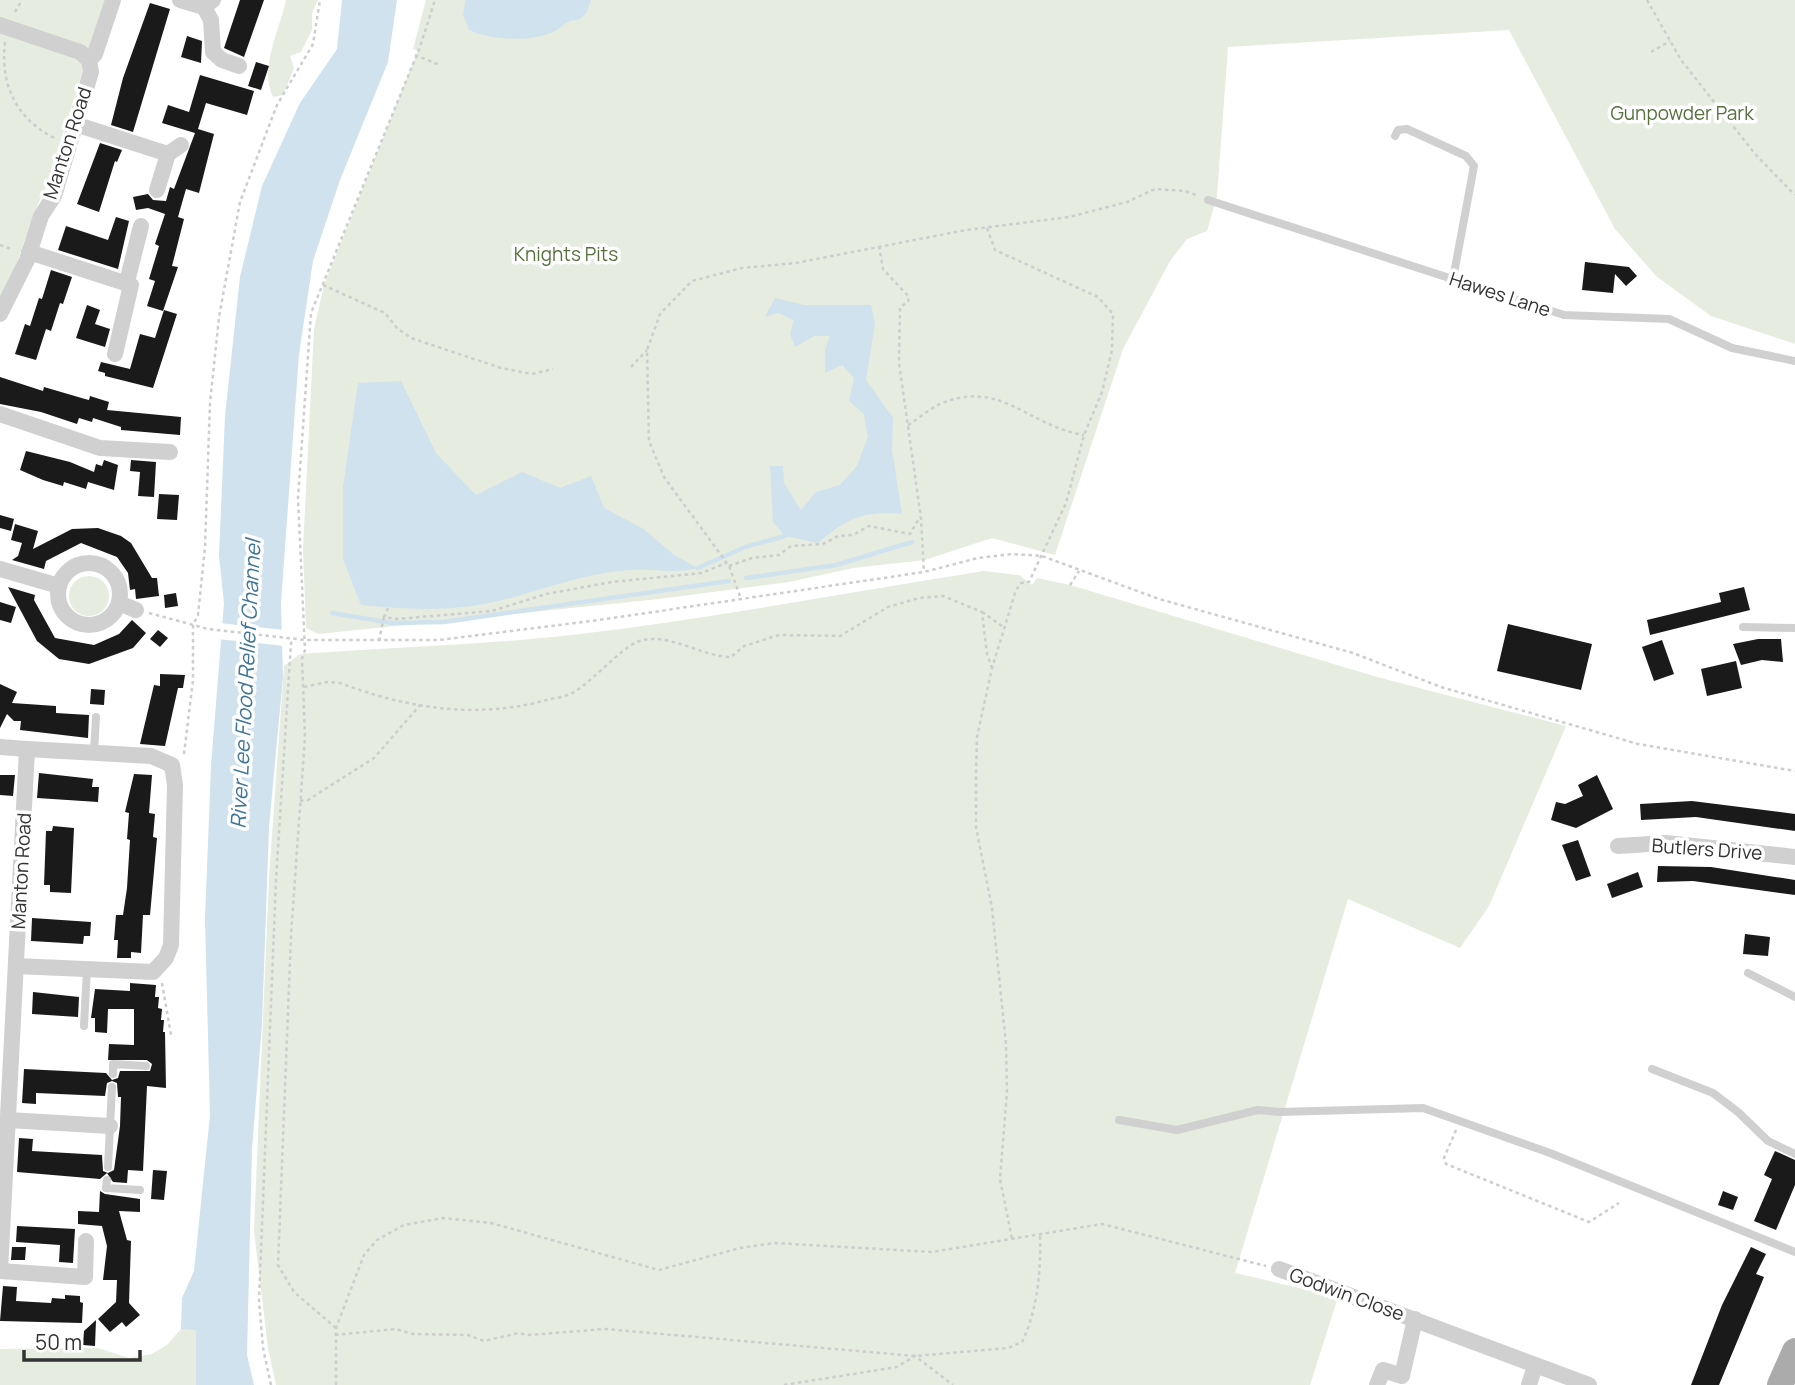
<svg xmlns="http://www.w3.org/2000/svg" width="1795" height="1385" font-family="Manrope,sans-serif">
  <style>
    .green { fill: #e6ecdf }
    .water { fill: #cfe2ee }
    .pier { fill: #fff }
    .lines { fill: none; stroke-linecap: round; stroke-linejoin: round }
    .stream { stroke: #cfe2ee; stroke-width: 4.5 }
    .building { fill: #1a1a1a }
    .path { stroke: #cdcdcd; stroke-width: 2.5; stroke-dasharray: 3.5 3.5; stroke-linecap: butt }
    .service { stroke: #d0d0d0; stroke-width: 8 }
    .minor { stroke: #d0d0d0; stroke-width: 16 }
    .primary { stroke: #ababab; stroke-width: 26 }
    .labels { text-anchor: middle; dominant-baseline: central; stroke-width: 7; stroke-linejoin: round; paint-order: stroke }
    .park-label { font-size: 19px; fill: #56703f; stroke: #fff }
    .street-label { font-size: 19px; fill: #333; stroke: #fff }
    .water-label { font-size: 21px; font-style: italic; fill: #3f7597; stroke: #fff }
  </style>
  <rect width="100%" height="100%" fill="#fff"/>
  <g class="green">
    <path d="M0,0H105L46,188C26,223 21,265 0,298Z"/>
    <path d="M286,0H318L312,13V30L301,52L290,56L294,68L283,95L273,97C259,68 280,29 286,0Z"/>
    <polygon points="426,0 1795,0 1795,344 1711,316 1656,276 1615,229 1509,30 1228,47 1217,196 1207,231 1187,239 1170,261 1123,349 1055,555 992,538 925,560 853,568 789,582 659,599 318,634 306,628 303,549 314,329 324,285 418,51 413,49"/>
    <path d="M984,571L1019,575L1032,585L1037,578L1070,585L1377,677L1566,726L1489,906L1460,948L1348,899L1235,1273L1338,1297L1310,1385H276L268,1348L254,1231L269,878L284,666L300,654C393,647 487,645 580,634C716,618 849,592 984,571Z"/>
    <circle cx="89" cy="596" r="20"/>
    <polygon points="181,1329 196,1329 196,1385 0,1385 0,1349 98,1348 129,1358 152,1354 168,1344"/>
  </g>
  <g class="water">
    <polygon points="342,0 397,0 388,62 340,180 313,261 299,354 281,603 283,677 269,827 262,1024 252,1149 247,1355 254,1385 196,1385 196,1330 181,1329 182,1298 194,1271 210,1115 205,919 211,766 224,603 219,556 225,416 240,277 262,186 300,103 337,49"/>
    <path d="M466,0H591L587,12L580,19C562,21 564,28 551,33C528,42 489,40 469,30L463,14Z"/>
    <path d="M775,298L804,305H871L875,323L866,380L893,418L892,450L902,514C862,511 848,518 818,543L785,536L773,522L770,466H783L784,483L801,510L816,492L840,485L857,466L868,437L864,414L849,401L854,378L842,365L825,373V349L830,336H814L795,347L790,334L794,320L778,313L765,317Z"/>
    <path d="M401,381L436,453L476,495L522,472L560,488L591,476L604,508L642,528L674,555L698,568C672,574 660,569 635,570C585,571 537,593 489,603C445,612 405,609 361,605L343,559V487L358,383Z"/>
  </g>
  <polygon class="pier" points="219,623 285,630 285,646 218,639"/>
  <g class="lines">
    <g class="stream">
      <polyline points="698,568 745,547 785,536"/>
      <polyline points="746,578 836,565 912,542"/>
      <polyline points="332,613 392,623 444,622 729,581"/>
    </g>
  </g>
  <g class="building">
    <polygon points="240,0 264,0 244,57 224,48"/>
    <polygon points="150,3 170,9 133,132 111,125 123,78"/>
    <polygon points="187,36 202,41 201,63 181,57"/>
    <polygon points="256,62 269,66 261,90 248,86"/>
    <polygon points="200,75 254,91 247,115 206,103 198,129 214,134 199,193 186,189 178,217 184,219 172,266 178,267 163,311 147,306 155,281 149,279 159,246 155,244 165,214 148,208 136,210 133,197 148,194 153,200 166,201 170,187 174,189 195,133 162,123 168,105 189,112"/>
    <polygon points="100,143 122,150 117,162 115,161 99,212 77,204"/>
    <polygon points="116,217 129,221 118,269 58,250 66,226 108,240"/>
    <polygon points="1585,262 1629,267 1637,276 1626,286 1615,274 1613,293 1582,290"/>
    <polygon points="51,270 72,277 63,304 60,303 51,331 46,329 36,360 15,354 25,324 30,326 39,298 42,299"/>
    <polygon points="87,305 100,310 95,324 110,329 105,347 76,338"/>
    <polygon points="164,310 177,314 153,388 105,376 105,373 98,371 101,362 130,369 140,334 155,338"/>
    <polygon points="0,377 43,391 44,387 85,399 89,400 90,396 109,402 107,410 181,417 180,435 121,430 121,427 93,418 92,422 79,418 77,424 41,412 0,404"/>
    <polygon points="26,451 70,462 94,472 96,464 102,466 104,460 118,465 114,490 88,482 86,489 64,482 63,486 43,480 20,470"/>
    <polygon points="131,460 156,462 154,497 138,496 140,472 130,471"/>
    <polygon points="159,494 179,495 177,520 157,519"/>
    <polygon points="0,515 14,519 11,531 0,528"/>
    <polygon points="15,524 38,531 33,549 72,529 98,528 121,536 131,543 152,578 157,578 159,596 136,599 135,589 130,590 128,573 117,557 81,543 46,561 44,569 12,560 18,556 22,543 11,540"/>
    <polygon points="8,587 35,595 34,600 55,638 94,645 119,634 132,620 146,633 133,648 89,664 59,659 37,641"/>
    <polygon points="1744,587 1750,610 1650,635 1647,620 1721,602 1719,593"/>
    <polygon points="176,593 178,606 165,608 164,595"/>
    <polygon points="0,602 16,607 11,623 0,620"/>
    <polygon points="1508,624 1592,644 1581,690 1497,671"/>
    <polygon points="158,630 168,638 160,647 150,639"/>
    <polygon points="1758,639 1781,639 1783,662 1762,660 1741,665 1733,644"/>
    <polygon points="1662,640 1674,674 1654,681 1642,647"/>
    <polygon points="1736,661 1742,688 1707,696 1701,669"/>
    <polygon points="160,674 185,675 183,688 178,688 165,746 140,744 154,685 160,686"/>
    <polygon points="0,684 17,692 12,703 56,706 56,713 89,715 88,738 20,730 21,721 14,721 7,714 0,728"/>
    <polygon points="91,689 105,690 104,705 90,704"/>
    <polygon points="39,773 93,779 92,787 99,787 98,802 37,798"/>
    <polygon points="134,774 152,775 149,813 155,814 153,837 157,838 150,915 143,915 141,953 131,952 131,958 117,958 118,940 114,940 116,915 123,915 127,888 130,840 127,839 129,813 125,812"/>
    <polygon points="0,775 15,775 13,796 0,795"/>
    <polygon points="1597,775 1613,809 1576,828 1551,820 1556,802 1565,804 1583,796 1578,785"/>
    <polygon points="1692,801 1795,814 1795,831 1696,817 1641,820 1640,804"/>
    <polygon points="53,826 74,828 71,893 50,892 50,885 44,885 46,831 52,831"/>
    <polygon points="1578,840 1591,876 1576,881 1562,845"/>
    <polygon points="1658,866 1711,867 1795,880 1795,895 1693,881 1657,882"/>
    <polygon points="1638,872 1643,887 1612,898 1607,884"/>
    <polygon points="32,918 91,922 90,936 84,936 83,944 31,941"/>
    <polygon points="1745,934 1770,937 1768,956 1743,954"/>
    <polygon points="130,983 156,985 155,997 159,997 158,1008 162,1009 161,1020 164,1020 163,1032 165,1032 166,1088 147,1086 143,1171 128,1170 127,1183 113,1182 107,1173 100,1179 17,1172 19,1138 33,1139 32,1151 102,1155 103,1171 108,1173 114,1170 120,1126 121,1097 118,1097 117,1083 112,1081 107,1083 105,1096 36,1093 36,1104 22,1103 24,1069 106,1073 112,1080 118,1078 120,1071 150,1071 152,1064 147,1060 108,1060 109,1044 134,1045 134,1009 108,1009 107,1033 95,1032 95,1018 91,1018 95,989 130,991"/>
    <polygon points="33,992 79,997 78,1017 32,1014"/>
    <polygon points="1775,1151 1795,1160 1795,1185 1776,1230 1754,1221 1772,1179 1764,1175"/>
    <polygon points="153,1170 167,1171 164,1200 151,1199"/>
    <polygon points="100,1191 105,1194 140,1199 140,1212 119,1211 127,1240 131,1241 129,1303 140,1315 126,1327 122,1322 110,1332 98,1319 116,1302 117,1280 103,1280 107,1246 102,1226 78,1224 78,1211 99,1212"/>
    <polygon points="1723,1191 1738,1197 1733,1210 1718,1205"/>
    <polygon points="17,1226 75,1229 73,1263 59,1262 60,1245 16,1242"/>
    <polygon points="12,1247 26,1247 25,1260 11,1260"/>
    <polygon points="1751,1247 1766,1254 1756,1274 1764,1277 1719,1385 1691,1385 1722,1305"/>
    <polygon points="3,1286 17,1287 16,1301 51,1303 52,1298 65,1299 65,1295 80,1296 80,1302 83,1303 82,1323 0,1321"/>
    <polygon points="96,1320 95,1346 83,1345 84,1331"/>
  </g>
  <g class="lines">
    <g class="path">
      <polyline points="1647,0 1681,60 1755,154 1795,195"/>
      <polyline points="15,12 22,0"/>
      <path d="M5,42C0,85 16,119 56,139"/>
      <polyline points="1651,52 1670,41"/>
      <polyline points="415,55 440,65"/>
      <polyline points="987,228 995,250 1098,297 1113,314 1112,350 1102,392 1084,435 1066,503 1029,582 1021,583 1016,590 992,668 977,737 976,775 976,827 992,908 1006,1044 1007,1092 1000,1179 1012,1239"/>
      <polyline points="0,245 11,249"/>
      <polyline points="879,246 883,269 909,297 908,302 900,307 899,363 921,518 924,572"/>
      <polyline points="323,285 385,313 397,328 411,338 501,368 532,374 553,369"/>
      <polyline points="631,367 647,350"/>
      <path d="M908,425C918,419 929,409 940,404C1001,378 1027,426 1084,435"/>
      <polyline points="729,566 752,558 779,555 791,546 823,544 838,536 853,535 869,526 910,534 920,517"/>
      <polyline points="1070,585 1079,571"/>
      <polyline points="740,596 729,566 664,477 649,441 647,350 660,314 692,281 742,268 796,263 966,230 1069,217 1127,202 1155,189 1185,191 1199,196"/>
      <polyline points="388,608 384,617 397,619 492,611 546,594 612,582 702,573 726,563"/>
      <polyline points="982,612 1002,626"/>
      <polyline points="149,613 208,629 305,640 439,640 599,620 924,572 978,558 1012,554 1042,556 1159,599 1353,653 1441,687 1638,744 1795,771"/>
      <polyline points="379,641 384,617"/>
      <path d="M304,687L327,682L340,683C406,708 474,719 543,701C553,698 566,697 574,692C594,680 619,650 637,642C666,630 701,657 731,657L744,646L779,635L840,636L888,607L919,598L943,596L982,612L987,654L992,668"/>
      <polyline points="184,754 193,680 193,625 198,615 205,547 210,403 219,317 240,202 277,105 313,44 320,0"/>
      <polyline points="300,801 308,800 374,758 421,704"/>
      <polyline points="162,983 171,1035"/>
      <polyline points="1456,1130 1444,1158 1446,1164 1589,1222 1619,1203"/>
      <polyline points="336,1328 294,1292 278,1265 291,935 305,737 302,659 305,650 298,498 311,313 420,47 435,0"/>
      <path d="M335,1335L396,1329L413,1334L468,1335L484,1341L519,1333L528,1335L605,1329L915,1356L1008,1348L1022,1342C1038,1309 1041,1270 1040,1234"/>
      <polyline points="271,1385 263,1348 259,1300 276,880 291,643 295,638"/>
      <polyline points="336,1385 336,1328 364,1255 377,1240 404,1225 443,1218 491,1223 659,1270 740,1248 774,1243 932,1252 1102,1224 1266,1266"/>
      <polyline points="784,1385 897,1367 915,1356 953,1385"/>
    </g>
    <g class="service">
      <polyline points="1395,136 1398,130 1407,129 1466,156 1474,166 1453,279"/>
      <polyline points="1208,200 1564,315 1669,319 1732,348 1795,361"/>
      <polyline points="1743,627 1795,628"/>
      <polyline points="94,752 96,717"/>
      <polyline points="1748,973 1795,997"/>
      <polyline points="84,1026 87,969"/>
      <polyline points="1652,1069 1713,1093 1738,1112 1768,1141 1795,1154"/>
      <polyline points="113,1074 113,1064 146,1066"/>
      <polyline points="1119,1120 1177,1130 1258,1110 1279,1112 1423,1108 1550,1153 1795,1252"/>
      <polyline points="108,1167 112,1087"/>
      <polyline points="107,1180 106,1188 140,1190"/>
    </g>
    <g class="minor">
      <polyline points="180,0 204,7 213,0"/>
      <polyline points="204,7 211,20 213,52 222,60 239,66"/>
      <polyline points="0,25 80,52 89,60 91,72 54,196 41,216 27,260 0,314"/>
      <polyline points="89,60 95,54 113,0"/>
      <polyline points="75,124 168,154"/>
      <polyline points="157,190 168,154 181,145"/>
      <polyline points="29,252 131,285 115,354"/>
      <polyline points="127,282 141,226"/>
      <polyline points="0,414 100,448 170,452"/>
      <circle cx="89" cy="594" r="31"/>
      <polyline points="0,569 59,586"/>
      <polyline points="119,603 136,610"/>
      <polyline points="0,747 27,749 0,1271"/>
      <polyline points="1618,846 1666,843 1795,857"/>
      <polyline points="16,966 153,972 166,958 171,945 175,785 172,765 151,756 27,749"/>
      <polyline points="8,1120 110,1126"/>
      <polyline points="1279,1269 1589,1385"/>
      <polyline points="0,1271 85,1277 86,1241"/>
      <polyline points="1377,1385 1383,1370 1402,1376 1415,1319"/>
      <polyline points="1529,1385 1535,1366"/>
    </g>
    <polyline class="primary" points="1780,1385 1795,1351"/>
  </g>
  <g class="labels">
    <g class="park-label">
      <text x="1682" y="113">Gunpowder Park</text>
      <text x="566" y="254">Knights Pits</text>
    </g>
    <g class="street-label">
      <text transform="translate(67 143) rotate(-72)">Manton Road</text>
      <text transform="translate(1500 294) rotate(18)">Hawes Lane</text>
      <text transform="translate(1707 849) rotate(4)">Butlers Drive</text>
      <text transform="translate(21 871) rotate(-87)">Manton Road</text>
      <text transform="translate(1347 1294) rotate(20)">Godwin Close</text>
    </g>
    <g class="water-label">
      <text transform="translate(245 684) rotate(-87)">River Lee Flood Relief Channel</text>
    </g>
  </g>
  <path d="M24 1350v10h116v-10" fill="none" stroke="#333333" stroke-width="3.5"/>
  <text x="35" y="1350" font-size="21" fill="#333333" stroke="#ffffff" stroke-width="5" paint-order="stroke">50 m</text>
</svg>
